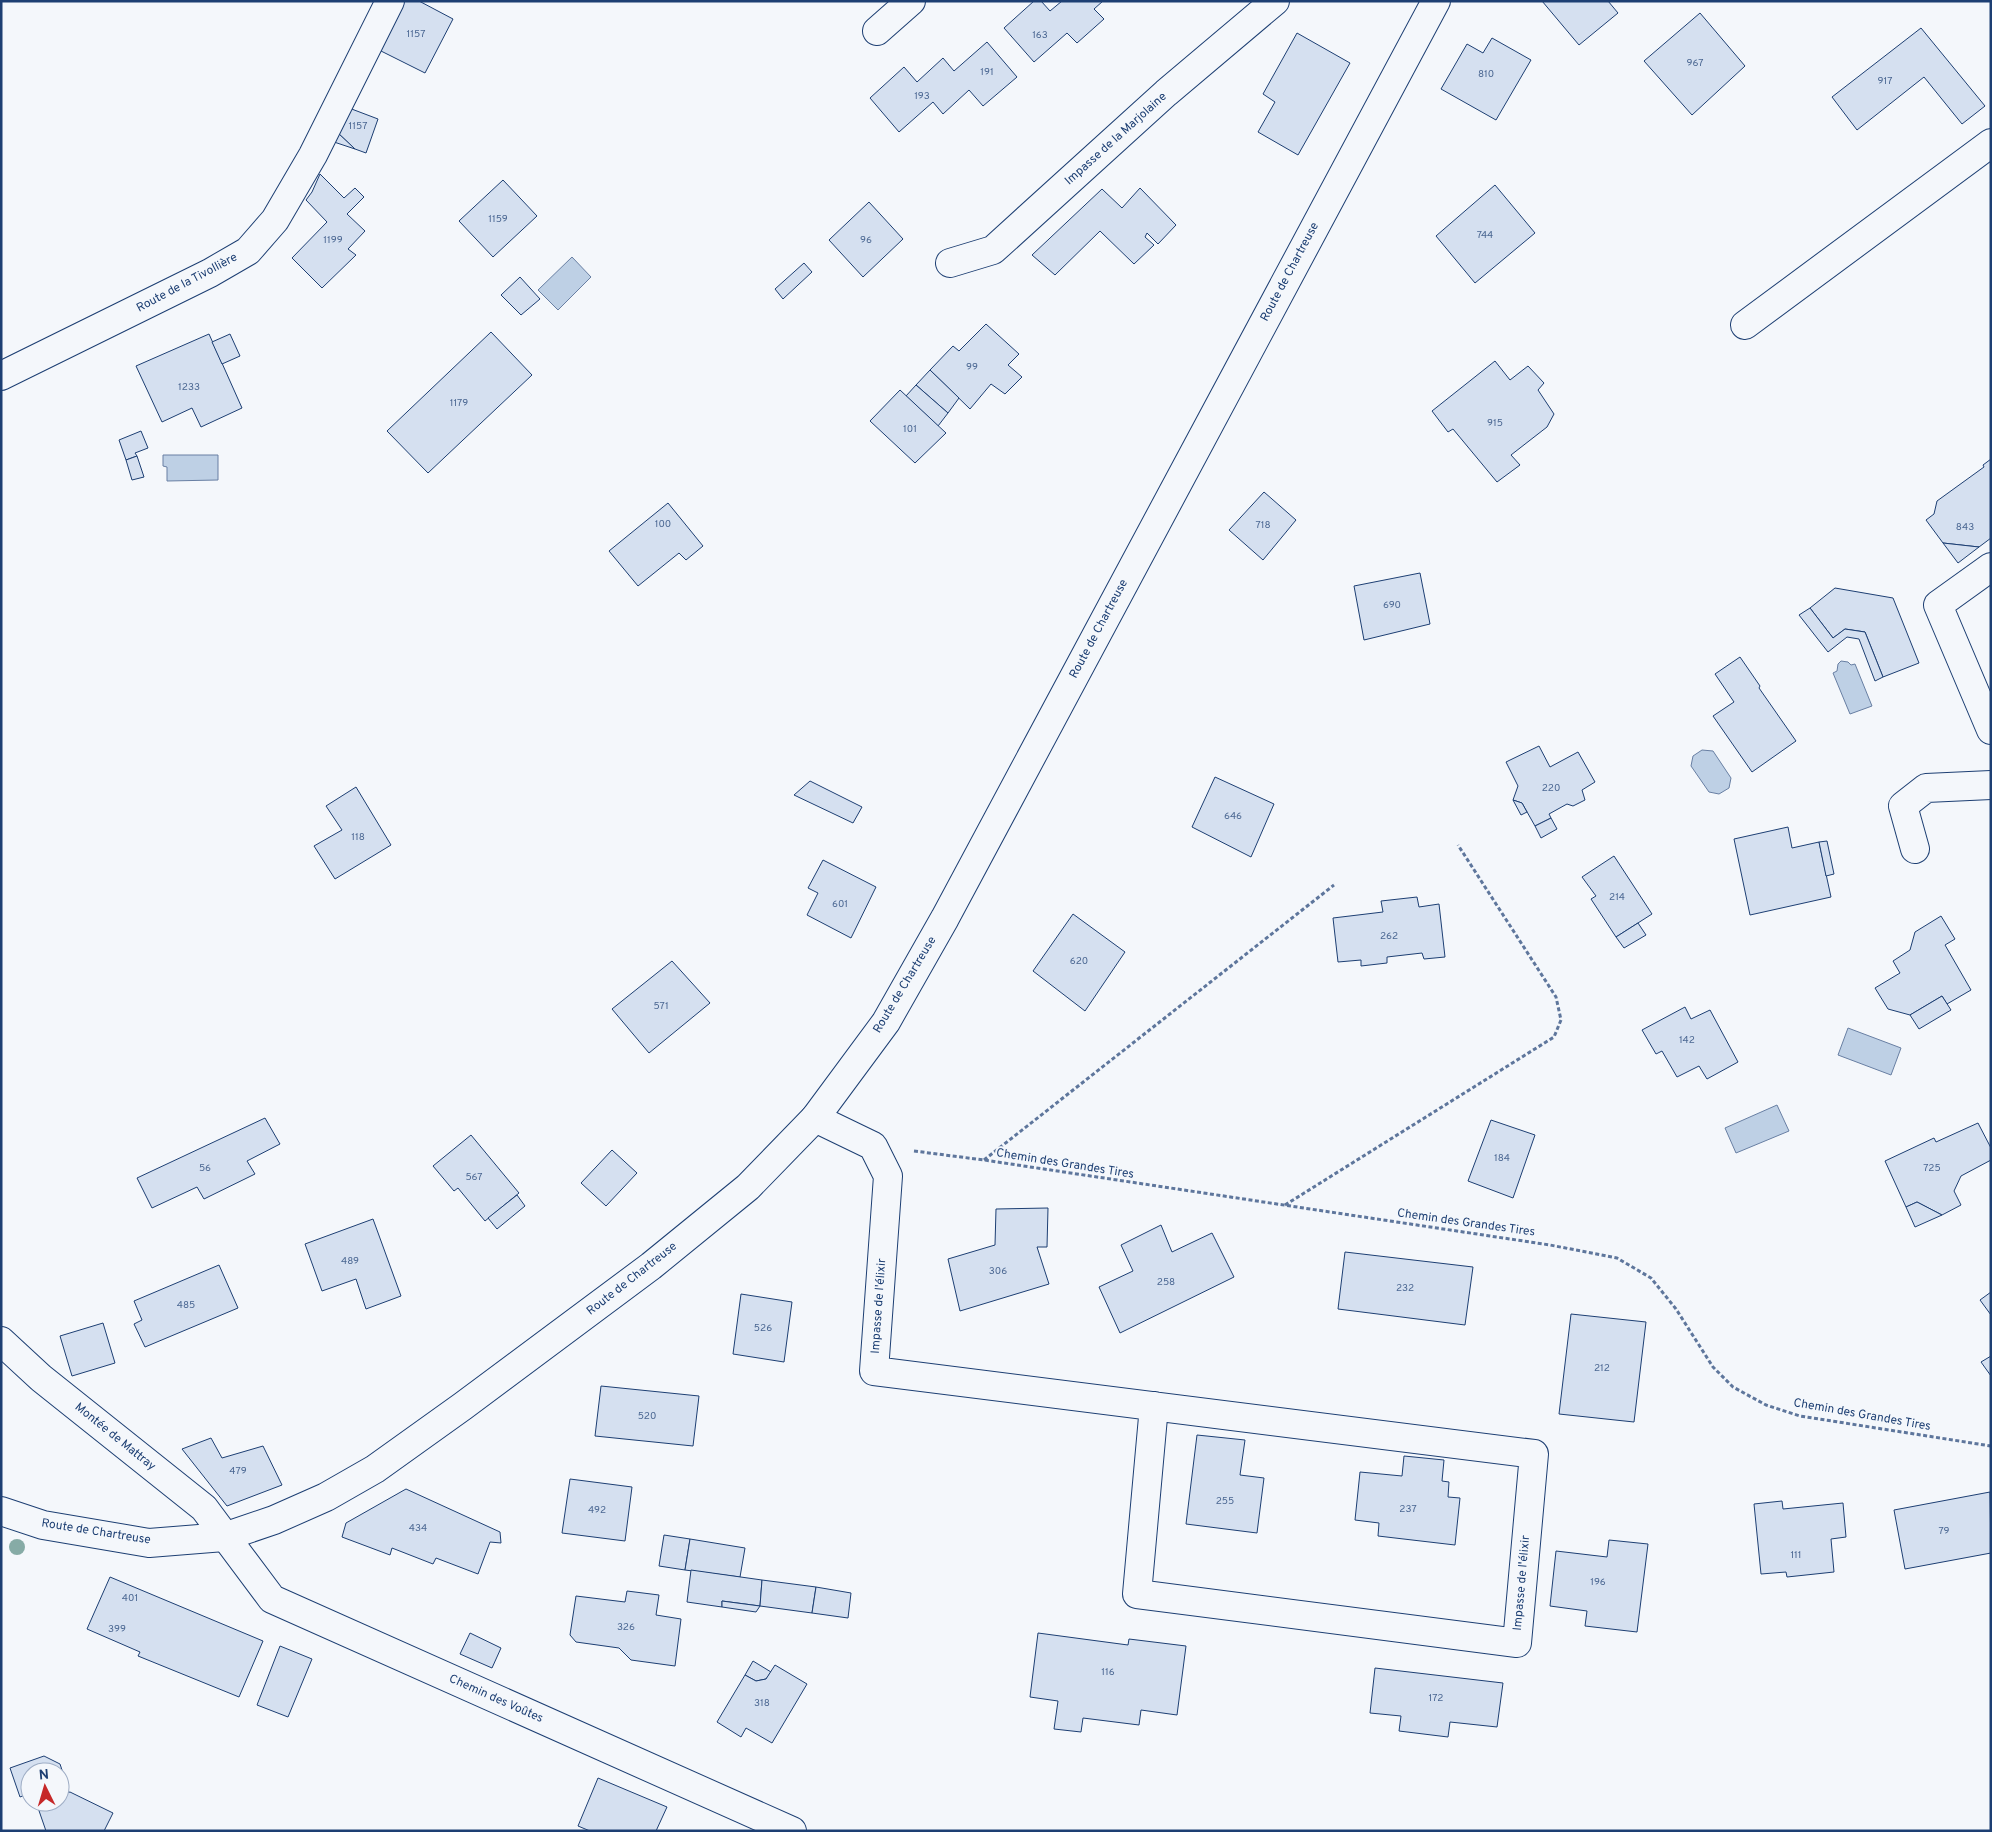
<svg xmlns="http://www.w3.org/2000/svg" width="1992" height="1832" font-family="Overpass,sans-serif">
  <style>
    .water { fill: #bed0e5; stroke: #687fa3 }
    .building { fill: #d5e0f0; stroke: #1d3f73 }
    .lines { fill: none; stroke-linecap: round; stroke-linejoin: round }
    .minor-casing { stroke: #1d3f73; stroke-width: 30 }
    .major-casing { stroke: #1d3f73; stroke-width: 30 }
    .path { stroke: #5e769c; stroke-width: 3; stroke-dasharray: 4 2.5; stroke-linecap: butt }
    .minor { stroke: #f4f7fb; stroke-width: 28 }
    .major { stroke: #f4f7fb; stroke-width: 28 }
    .tree { fill: #86aba6 }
    .labels { text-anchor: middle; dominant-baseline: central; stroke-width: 4; stroke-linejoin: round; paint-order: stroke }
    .number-label { font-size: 10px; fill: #4b6792 }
    .street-label { font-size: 12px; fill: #1d3f73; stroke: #f4f7fb }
  </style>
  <rect width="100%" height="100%" fill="#f4f7fb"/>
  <g class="water">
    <polygon points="572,257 591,277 558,310 538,290"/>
    <polygon points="163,455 218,455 218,480 167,481 167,467 163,466"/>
    <polygon points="1841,661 1848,662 1851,665 1855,664 1872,706 1850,714 1833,673 1837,671 1838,664"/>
    <polygon points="1702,750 1713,751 1731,778 1729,788 1719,794 1709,792 1691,766 1693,756"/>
    <polygon points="1848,1028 1901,1048 1891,1075 1838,1055"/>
    <polygon points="1777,1105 1789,1131 1736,1153 1725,1128"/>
  </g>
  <g class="building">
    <polygon points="404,1 419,1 453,19 425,73 379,50"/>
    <polygon points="1034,1 1041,1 1050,11 1062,1 1103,1 1094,9 1104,19 1077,43 1067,33 1034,62 1004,28"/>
    <polygon points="1542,1 1608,1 1618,13 1579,45"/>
    <polygon points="1700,13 1745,66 1692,115 1644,61"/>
    <polygon points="1921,28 1985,106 1962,124 1924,77 1857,130 1832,97"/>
    <polygon points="1297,33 1350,63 1298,155 1258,132 1275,102 1263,94"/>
    <polygon points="1492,38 1531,60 1496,120 1441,89 1467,44 1483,53"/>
    <polygon points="987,42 1017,77 983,106 969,90 943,114 933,102 899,132 870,98 904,67 917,82 943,58 954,71"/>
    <polygon points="349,108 378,119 366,153 355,149 338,133"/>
    <polygon points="338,133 355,149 334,142"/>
    <polygon points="320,174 344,198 355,188 364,197 347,214 365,231 348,249 356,255 322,288 292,258 327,222 306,200 312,192"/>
    <polygon points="503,180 537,216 493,257 459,221"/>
    <polygon points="1495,185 1535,233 1475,283 1436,236"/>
    <polygon points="1140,188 1176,225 1158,244 1147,233 1145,237 1154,245 1134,264 1100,231 1055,275 1032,255 1102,189 1122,208"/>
    <polygon points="869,202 903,239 863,277 829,240"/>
    <polygon points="804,263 812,272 783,299 775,289"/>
    <polygon points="520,277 540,299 521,315 501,295"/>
    <polygon points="986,324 1019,354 1008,365 1022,377 1005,394 991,384 970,409 930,370 953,346 959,351"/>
    <polygon points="491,332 532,375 428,473 387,431"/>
    <polygon points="209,334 242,408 201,427 192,408 162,422 136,366"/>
    <polygon points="230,334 240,356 222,364 212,342"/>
    <polygon points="1495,361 1510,380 1528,366 1544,383 1538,390 1554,414 1547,427 1511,455 1520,465 1497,482 1453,429 1448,432 1432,411"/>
    <polygon points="930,370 959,398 948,413 916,385"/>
    <polygon points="916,385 948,413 938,426 906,396"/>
    <polygon points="900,390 946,433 915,463 870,421"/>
    <polygon points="141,431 148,448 135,453 137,456 126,460 119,440"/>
    <polygon points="137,456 144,477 132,480 126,460"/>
    <polygon points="1991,459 1991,538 1979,547 1943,543 1926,520 1934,514 1937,501 1984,467 1983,465"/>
    <polygon points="1264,492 1296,520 1263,560 1229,530"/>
    <polygon points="668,503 703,546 686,560 679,553 638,586 609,551"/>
    <polygon points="1943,543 1979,547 1958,563"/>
    <polygon points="1420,573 1430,624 1364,640 1354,586"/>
    <polygon points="1835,588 1893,598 1919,663 1883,677 1865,632 1845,629 1833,638 1810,608"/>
    <polygon points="1810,608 1833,638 1845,629 1865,632 1883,677 1875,681 1859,639 1847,637 1828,652 1799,615"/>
    <polygon points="1740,657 1760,686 1759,688 1796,741 1752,772 1713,716 1734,702 1715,674"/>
    <polygon points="1539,746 1550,767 1578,752 1595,782 1582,790 1585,800 1573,806 1567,804 1549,814 1551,818 1535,826 1522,803 1513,800 1518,786 1506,762"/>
    <polygon points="1215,777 1274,804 1251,857 1192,827"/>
    <polygon points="810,781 862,807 853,823 794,795"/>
    <polygon points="356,787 391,845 335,879 314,846 342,830 326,806"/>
    <polygon points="1513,800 1522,803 1527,812 1521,815"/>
    <polygon points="1551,818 1557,829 1541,838 1535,826"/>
    <polygon points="1788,827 1792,848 1819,842 1831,897 1750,915 1734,839"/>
    <polygon points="1827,841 1834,874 1826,876 1819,842"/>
    <polygon points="1614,856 1652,914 1616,937 1591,899 1596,896 1582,877"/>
    <polygon points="823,860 876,887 851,938 807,915 818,893 808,888"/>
    <polygon points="1417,897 1419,907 1439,904 1445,957 1424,959 1422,953 1387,957 1387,963 1361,966 1361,960 1338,962 1333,918 1383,912 1381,901"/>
    <polygon points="1073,914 1125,952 1085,1011 1033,971"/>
    <polygon points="1941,916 1955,939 1945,945 1971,990 1947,1004 1942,996 1910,1015 1888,1009 1875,988 1900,973 1893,961 1910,950 1915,932"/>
    <polygon points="1638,923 1646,935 1624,948 1616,937"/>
    <polygon points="672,961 710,1003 649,1053 612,1009"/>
    <polygon points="1942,996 1951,1010 1919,1029 1910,1015"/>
    <polygon points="1685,1007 1691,1019 1710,1010 1738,1062 1707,1079 1699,1066 1677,1077 1662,1051 1656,1054 1642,1030"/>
    <polygon points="265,1118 280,1144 247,1161 255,1174 204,1199 197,1187 152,1208 137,1178"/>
    <polygon points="1491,1120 1535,1135 1513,1198 1468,1181"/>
    <polygon points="1978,1123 1991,1148 1991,1160 1961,1176 1954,1191 1961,1205 1942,1215 1917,1202 1906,1207 1885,1161 1934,1138 1936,1142"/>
    <polygon points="471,1135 519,1193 485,1221 458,1188 454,1191 433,1166"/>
    <polygon points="612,1150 637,1173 606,1206 581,1183"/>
    <polygon points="517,1195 525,1206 497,1229 488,1218"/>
    <polygon points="1917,1202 1942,1215 1915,1227 1906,1207"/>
    <polygon points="1048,1208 1047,1247 1037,1247 1049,1284 960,1311 948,1259 995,1245 996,1209"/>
    <polygon points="373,1219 401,1296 366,1309 356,1279 322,1291 305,1244"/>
    <polygon points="1161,1225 1172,1252 1212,1233 1234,1277 1120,1333 1099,1287 1133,1271 1121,1245"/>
    <polygon points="1345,1252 1473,1267 1465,1325 1338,1309"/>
    <polygon points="219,1265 238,1308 145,1347 134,1324 142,1320 134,1301"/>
    <polygon points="1991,1292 1991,1315 1980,1300"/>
    <polygon points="741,1294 792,1302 784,1362 733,1354"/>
    <polygon points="1571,1314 1646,1322 1634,1422 1559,1414"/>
    <polygon points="103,1323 115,1363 72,1376 60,1336"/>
    <polygon points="1991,1356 1991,1376 1981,1362"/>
    <polygon points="601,1386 699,1396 693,1446 595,1436"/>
    <polygon points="1197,1435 1245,1440 1240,1475 1264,1478 1257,1533 1186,1524"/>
    <polygon points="211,1438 222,1458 263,1446 282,1485 227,1506 182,1449"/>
    <polygon points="1404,1456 1444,1460 1442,1481 1449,1482 1448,1497 1460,1498 1455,1545 1378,1536 1379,1523 1355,1520 1360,1472 1402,1476"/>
    <polygon points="570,1479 632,1487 625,1541 562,1533"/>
    <polygon points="406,1489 500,1532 501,1543 490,1542 478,1574 436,1558 433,1564 392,1548 390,1555 342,1537 346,1523"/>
    <polygon points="1990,1492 1991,1553 1905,1569 1894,1510"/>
    <polygon points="1782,1501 1783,1509 1843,1503 1846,1537 1831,1539 1834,1572 1787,1577 1786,1572 1761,1574 1754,1504"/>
    <polygon points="664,1535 690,1539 685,1570 659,1566"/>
    <polygon points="690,1539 745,1548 740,1577 685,1570"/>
    <polygon points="1609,1540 1648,1544 1637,1632 1585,1626 1587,1611 1550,1606 1556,1551 1607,1557"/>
    <polygon points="691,1570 762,1580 760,1606 722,1601 722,1607 687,1602"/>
    <polygon points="110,1577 263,1641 239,1697 138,1656 140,1652 87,1629"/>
    <polygon points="762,1580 816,1587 812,1613 760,1606"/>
    <polygon points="816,1587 851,1593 848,1618 812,1613"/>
    <polygon points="627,1591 659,1595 656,1615 681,1619 675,1666 631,1660 619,1648 576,1642 570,1635 576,1596 625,1602"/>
    <polygon points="722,1601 760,1606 756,1612 722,1607"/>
    <polygon points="470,1633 501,1648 492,1668 460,1654"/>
    <polygon points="1038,1633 1128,1645 1129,1639 1186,1646 1177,1715 1141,1710 1139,1725 1083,1718 1081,1732 1054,1729 1058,1701 1030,1697"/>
    <polygon points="280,1646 312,1659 288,1717 257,1705"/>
    <polygon points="753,1661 771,1672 766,1679 756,1681 745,1675"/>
    <polygon points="775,1665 807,1684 772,1743 746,1728 741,1737 717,1722 745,1675 756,1681 766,1679"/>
    <polygon points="1375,1668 1503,1683 1497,1727 1450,1722 1448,1737 1399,1731 1401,1716 1370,1713"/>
    <polygon points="44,1756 60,1764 64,1776 62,1783 65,1793 70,1792 113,1813 104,1831 46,1831 36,1802 60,1802 60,1772 30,1772 30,1793 20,1797 10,1768"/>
    <polygon points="598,1778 667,1807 656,1831 590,1831 578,1826"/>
  </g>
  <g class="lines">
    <g class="minor-casing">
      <g id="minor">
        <polyline points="877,31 911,1"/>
        <polyline points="950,263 993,250 1166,93 1275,1"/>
        <polyline points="1745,325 1991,143"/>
        <polyline points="1,376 210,273 248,251 275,220 313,155 390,1"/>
        <polyline points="1991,567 1938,605 1991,730"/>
        <polyline points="1915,849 1903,806 1926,788 1991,785"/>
        <polyline points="815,1118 873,1146 888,1176 874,1371 1534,1454 1517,1643 1137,1594 1154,1406"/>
        <polyline points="1,1341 41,1378 204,1508 272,1599 792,1831"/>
      </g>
    </g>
    <g class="major-casing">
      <polyline id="major" points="1,1511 43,1525 149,1543 224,1537 274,1520 326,1497 375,1469 463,1406 651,1266 748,1187 815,1118 886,1022 945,918 1436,1"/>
    </g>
    <g class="path">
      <polyline points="914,1151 984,1160 1550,1245 1617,1258 1651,1278 1676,1309 1713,1367 1733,1387 1766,1405 1800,1416 1991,1446"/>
      <polyline points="984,1160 1334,885"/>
      <polyline points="1285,1205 1554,1037 1561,1020 1556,997 1458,845"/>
    </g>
    <use href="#minor" class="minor"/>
    <use href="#major" class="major"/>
  </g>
  <circle class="tree" cx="17" cy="1547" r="8"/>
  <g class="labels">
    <g class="number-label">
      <text x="416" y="34">1157</text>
      <text x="1040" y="35">163</text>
      <text x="1695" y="63">967</text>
      <text x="987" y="72">191</text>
      <text x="1486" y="74">810</text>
      <text x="1885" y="81">917</text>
      <text x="922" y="96">193</text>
      <text x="358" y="126">1157</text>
      <text x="498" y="219">1159</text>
      <text x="1485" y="235">744</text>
      <text x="333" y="240">1199</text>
      <text x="866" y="240">96</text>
      <text x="972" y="367">99</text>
      <text x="189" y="387">1233</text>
      <text x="459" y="403">1179</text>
      <text x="1495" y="423">915</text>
      <text x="910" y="429">101</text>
      <text x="663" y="524">100</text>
      <text x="1263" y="525">718</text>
      <text x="1965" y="527">843</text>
      <text x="1392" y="605">690</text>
      <text x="1551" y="788">220</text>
      <text x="1233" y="816">646</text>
      <text x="358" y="837">118</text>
      <text x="1617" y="897">214</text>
      <text x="840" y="904">601</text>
      <text x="1389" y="936">262</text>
      <text x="1079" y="961">620</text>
      <text x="661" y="1006">571</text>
      <text x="1687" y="1040">142</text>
      <text x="1502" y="1158">184</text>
      <text x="205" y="1168">56</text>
      <text x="1932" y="1168">725</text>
      <text x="474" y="1177">567</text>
      <text x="350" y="1261">489</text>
      <text x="998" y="1271">306</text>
      <text x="1166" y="1282">258</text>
      <text x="1405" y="1288">232</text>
      <text x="186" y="1305">485</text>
      <text x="763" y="1328">526</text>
      <text x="1602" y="1368">212</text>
      <text x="647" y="1416">520</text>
      <text x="238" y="1471">479</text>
      <text x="1225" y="1501">255</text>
      <text x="1408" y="1509">237</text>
      <text x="597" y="1510">492</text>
      <text x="418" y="1528">434</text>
      <text x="1944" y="1531">79</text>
      <text x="1796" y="1555">111</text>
      <text x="1598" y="1582">196</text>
      <text x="130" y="1598">401</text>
      <text x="626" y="1627">326</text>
      <text x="117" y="1629">399</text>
      <text x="1108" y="1672">116</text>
      <text x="1436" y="1698">172</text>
      <text x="762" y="1703">318</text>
    </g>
    <g class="street-label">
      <text transform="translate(1116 139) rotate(-42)">Impasse de la Marjolaine</text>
      <text transform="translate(1290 272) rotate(-62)">Route de Chartreuse</text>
      <text transform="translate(187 283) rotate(-28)">Route de la Tivollière</text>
      <text transform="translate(1099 629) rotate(-62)">Route de Chartreuse</text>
      <text transform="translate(905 985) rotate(-59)">Route de Chartreuse</text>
      <text transform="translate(1065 1164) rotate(9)">Chemin des Grandes Tires</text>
      <text transform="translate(1466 1223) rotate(8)">Chemin des Grandes Tires</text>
      <text transform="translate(632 1279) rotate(-38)">Route de Chartreuse</text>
      <text transform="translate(879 1306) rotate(-86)">Impasse de l'élixir</text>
      <text transform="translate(1862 1415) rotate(10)">Chemin des Grandes Tires</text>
      <text transform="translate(115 1437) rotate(39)">Montée de Mattray</text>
      <text transform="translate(96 1532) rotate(9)">Route de Chartreuse</text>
      <text transform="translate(1522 1583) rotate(-85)">Impasse de l'élixir</text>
      <text transform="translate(496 1699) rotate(24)">Chemin des Voûtes</text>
    </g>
  </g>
  <rect width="1992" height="1832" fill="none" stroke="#1d3f73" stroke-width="5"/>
  <g transform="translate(45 1787) rotate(355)"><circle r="24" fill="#f4f7fb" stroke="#9eadc5"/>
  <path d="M0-4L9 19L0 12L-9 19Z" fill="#c62828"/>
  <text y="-8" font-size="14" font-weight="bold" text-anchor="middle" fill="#1d3f73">N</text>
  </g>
</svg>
